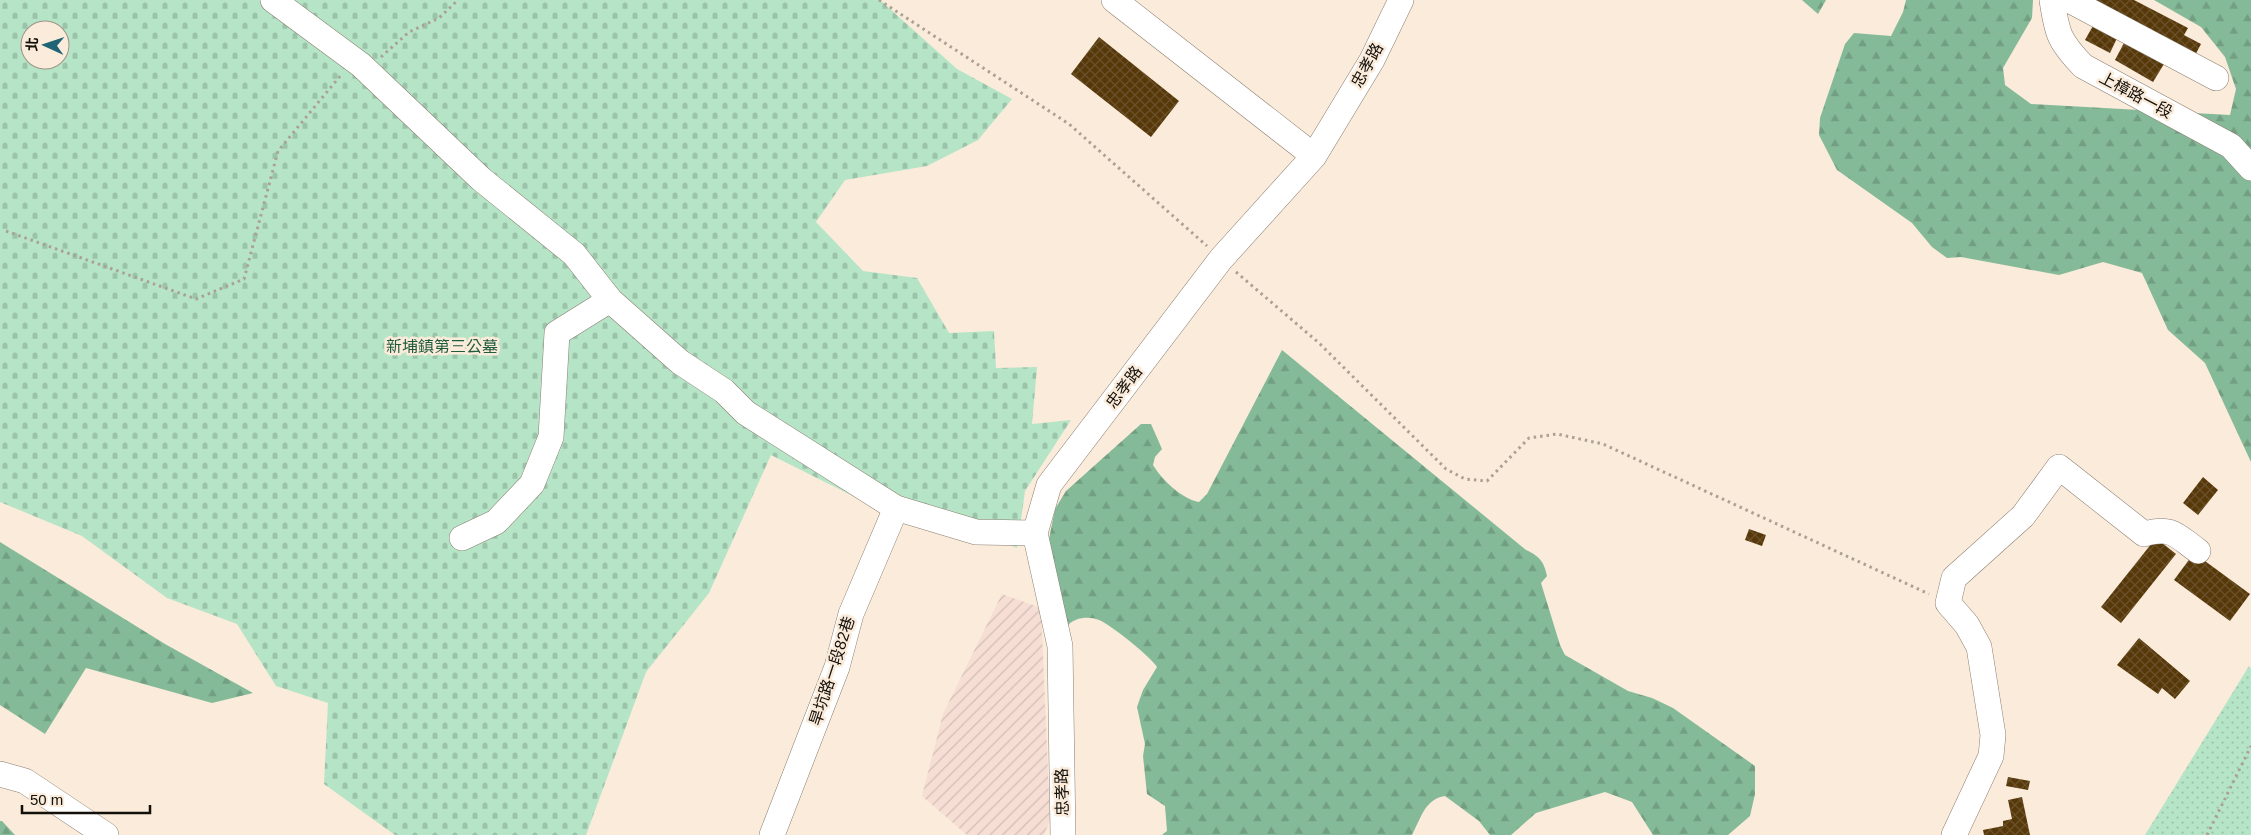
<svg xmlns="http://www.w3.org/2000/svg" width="2251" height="835" font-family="Arial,'Noto Sans TC',sans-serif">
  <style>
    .industrial { fill: url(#industrial-furrows) }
    .green { fill: url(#green-dots) }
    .forest { fill: url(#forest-firs) }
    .cemetery { fill: url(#cemetery-stones); fill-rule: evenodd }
    .building { fill: url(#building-cross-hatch) }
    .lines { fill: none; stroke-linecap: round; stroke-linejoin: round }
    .minor-casing { stroke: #8a7e6f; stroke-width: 26 }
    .path { stroke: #aba093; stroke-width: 3; stroke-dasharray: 2.5 4; stroke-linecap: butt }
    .minor { stroke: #fff; stroke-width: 25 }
    .labels { text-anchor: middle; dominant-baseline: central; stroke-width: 5; stroke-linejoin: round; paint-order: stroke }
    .street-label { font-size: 16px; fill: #130f09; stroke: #faebdb }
    .park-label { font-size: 16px; fill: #1f5c3c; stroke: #faebdb }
  </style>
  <defs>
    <pattern id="industrial-furrows" width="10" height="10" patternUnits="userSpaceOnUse" patternTransform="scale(1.25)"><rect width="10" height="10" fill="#f6ded4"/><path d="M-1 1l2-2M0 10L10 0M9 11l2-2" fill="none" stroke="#d2bdb5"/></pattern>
    <pattern id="green-dots" width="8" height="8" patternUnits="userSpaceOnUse" patternTransform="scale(1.25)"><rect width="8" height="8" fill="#b5e5c6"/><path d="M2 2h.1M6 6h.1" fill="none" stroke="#9bc3a9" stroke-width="1.8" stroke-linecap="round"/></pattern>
    <pattern id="forest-firs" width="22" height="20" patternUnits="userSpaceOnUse" patternTransform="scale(1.25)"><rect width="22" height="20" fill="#85ba99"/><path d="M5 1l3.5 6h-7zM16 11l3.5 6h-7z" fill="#729f82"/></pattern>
    <pattern id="cemetery-stones" width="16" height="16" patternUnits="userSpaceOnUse" patternTransform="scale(1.25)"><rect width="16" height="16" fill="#b5e5c6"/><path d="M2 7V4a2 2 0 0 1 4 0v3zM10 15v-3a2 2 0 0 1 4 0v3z" fill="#9bc3a9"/></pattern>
    <pattern id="building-cross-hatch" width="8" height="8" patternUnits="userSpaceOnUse" patternTransform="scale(1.25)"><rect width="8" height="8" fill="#573809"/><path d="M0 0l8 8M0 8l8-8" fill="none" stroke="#6a512b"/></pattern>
  </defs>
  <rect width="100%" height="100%" fill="#faebdb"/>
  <polygon class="industrial" points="1002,594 1041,608 1050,820 1044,835 967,835 922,796 943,714"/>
  <polygon class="green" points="2249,666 2251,669 2251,835 2145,835"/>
  <g class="forest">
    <polygon points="1802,0 1826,0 1818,14"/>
    <polygon points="1906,0 2033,0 2032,18 2003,68 2005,85 2031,104 2230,115 2236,89 2225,57 2201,27 2154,0 2251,0 2251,462 2205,363 2168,330 2142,273 2103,262 2059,275 1961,257 1947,258 1932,247 1912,223 1837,170 1819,135 1820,118 1845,44 1854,33 1891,36 1903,12"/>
    <path d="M1282,350L1526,550C1539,556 1544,561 1547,576L1541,583L1560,645L1565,655L1628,691L1652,698L1673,708L1755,766V794L1750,816L1728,835H1653L1632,802L1605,792L1536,813L1511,835H1490L1479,821L1445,796C1425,799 1421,818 1412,835H1162L1167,831L1165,806L1147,794L1143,756L1145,744L1137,707L1143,690L1157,667C1151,657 1110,624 1099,620C1089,616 1077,617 1069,624L1068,628L1048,544L1055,509L1066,491L1141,424H1151L1162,449L1155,457L1153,465C1162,480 1182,499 1199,502L1207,494Z"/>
    <polygon points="0,542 165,644 253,693 212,703 86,668 45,734 0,705"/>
    <polygon points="0,821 2,821 15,835 0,835"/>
  </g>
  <path class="cemetery" d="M0,0H880L957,69L1012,99L978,140L927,166L845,180L816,222L863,271L917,278L949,333L994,331L996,368L1037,367L1032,424L1071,420L1025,491L1017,548L988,536L891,515L771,455L709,593L646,672L586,835H395L324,784L328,703L276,686L237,624L167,598L82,536L0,502ZM30,30H60V60H30Z"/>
  <g class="building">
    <polygon points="2091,0 2134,0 2188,28 2184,35 2201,44 2191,63"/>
    <polygon points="2094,24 2118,36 2110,53 2085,40"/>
    <polygon points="1099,37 1179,101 1151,137 1071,74"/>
    <polygon points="2125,41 2164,64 2153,82 2115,60"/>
    <polygon points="2203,477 2218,490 2198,515 2183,503"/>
    <polygon points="1749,529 1766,535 1762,546 1745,540"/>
    <polygon points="2156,538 2176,554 2121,623 2101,607"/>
    <polygon points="2194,553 2250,594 2230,621 2174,580"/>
    <polygon points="2139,638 2190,681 2175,699 2162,688 2158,694 2117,665"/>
    <polygon points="2008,777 2030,781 2028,790 2006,786"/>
    <polygon points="2022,797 2030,835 1984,835 1983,830 2003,826 2003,821 2012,819 2008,800"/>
  </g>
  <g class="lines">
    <g class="minor-casing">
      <g id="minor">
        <polyline points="273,0 361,65 481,179 574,254 610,300 680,362 724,391 746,413 896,508 976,532 1035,533"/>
        <polyline points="1114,0 1314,156"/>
        <path d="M2052,0C2057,34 2059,41 2083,66L2231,146L2251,168"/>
        <polyline points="2069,0 2216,78"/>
        <polyline points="462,538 496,522 532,484 551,437 557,333 610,300"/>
        <polyline points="0,774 25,781 106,835"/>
        <polyline points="772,835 837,667 851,614 896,508"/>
        <polyline points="1063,835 1060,646 1035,533 1049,485 1221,259 1314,156 1372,60 1401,0"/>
        <path d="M1954,835L1991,756L1993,735L1979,647L1967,625L1948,603L1954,578L2023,516L2059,467L2144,534C2172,526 2176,535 2198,551"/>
      </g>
    </g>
    <g class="path">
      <polyline points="879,0 1069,124 1207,246"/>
      <polyline points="381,57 409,32 439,18 458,0"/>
      <polyline points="6,231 196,299 244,279 278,151 341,75"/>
      <polyline points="1236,272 1319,343 1446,469 1465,479 1487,481 1529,438 1557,434 1603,444 1929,594"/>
      <polyline points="2207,835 2251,746"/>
    </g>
    <use href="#minor" class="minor"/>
  </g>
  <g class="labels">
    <g class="street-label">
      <text transform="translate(1367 65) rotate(-61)">忠孝路</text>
      <text transform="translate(2136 95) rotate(28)">上樟路一段</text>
      <text transform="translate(1124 387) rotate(-53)">忠孝路</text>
      <text transform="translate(832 671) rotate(-72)">旱坑路一段82巷</text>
      <text transform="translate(1062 792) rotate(-91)">忠孝路</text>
    </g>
    <g class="park-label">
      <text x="442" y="346">新埔鎮第三公墓</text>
    </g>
  </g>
  <g transform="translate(45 45) rotate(273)"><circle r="24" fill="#faebdb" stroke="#9e9387"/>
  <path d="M0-4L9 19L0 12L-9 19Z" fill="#1f6475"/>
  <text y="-8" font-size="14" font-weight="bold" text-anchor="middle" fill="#130f09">北</text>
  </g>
  <path d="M22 805v8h128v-8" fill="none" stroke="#130f09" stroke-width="2.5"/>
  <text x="30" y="805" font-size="15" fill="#130f09" stroke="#faebdb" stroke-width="4" paint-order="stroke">50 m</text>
</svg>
